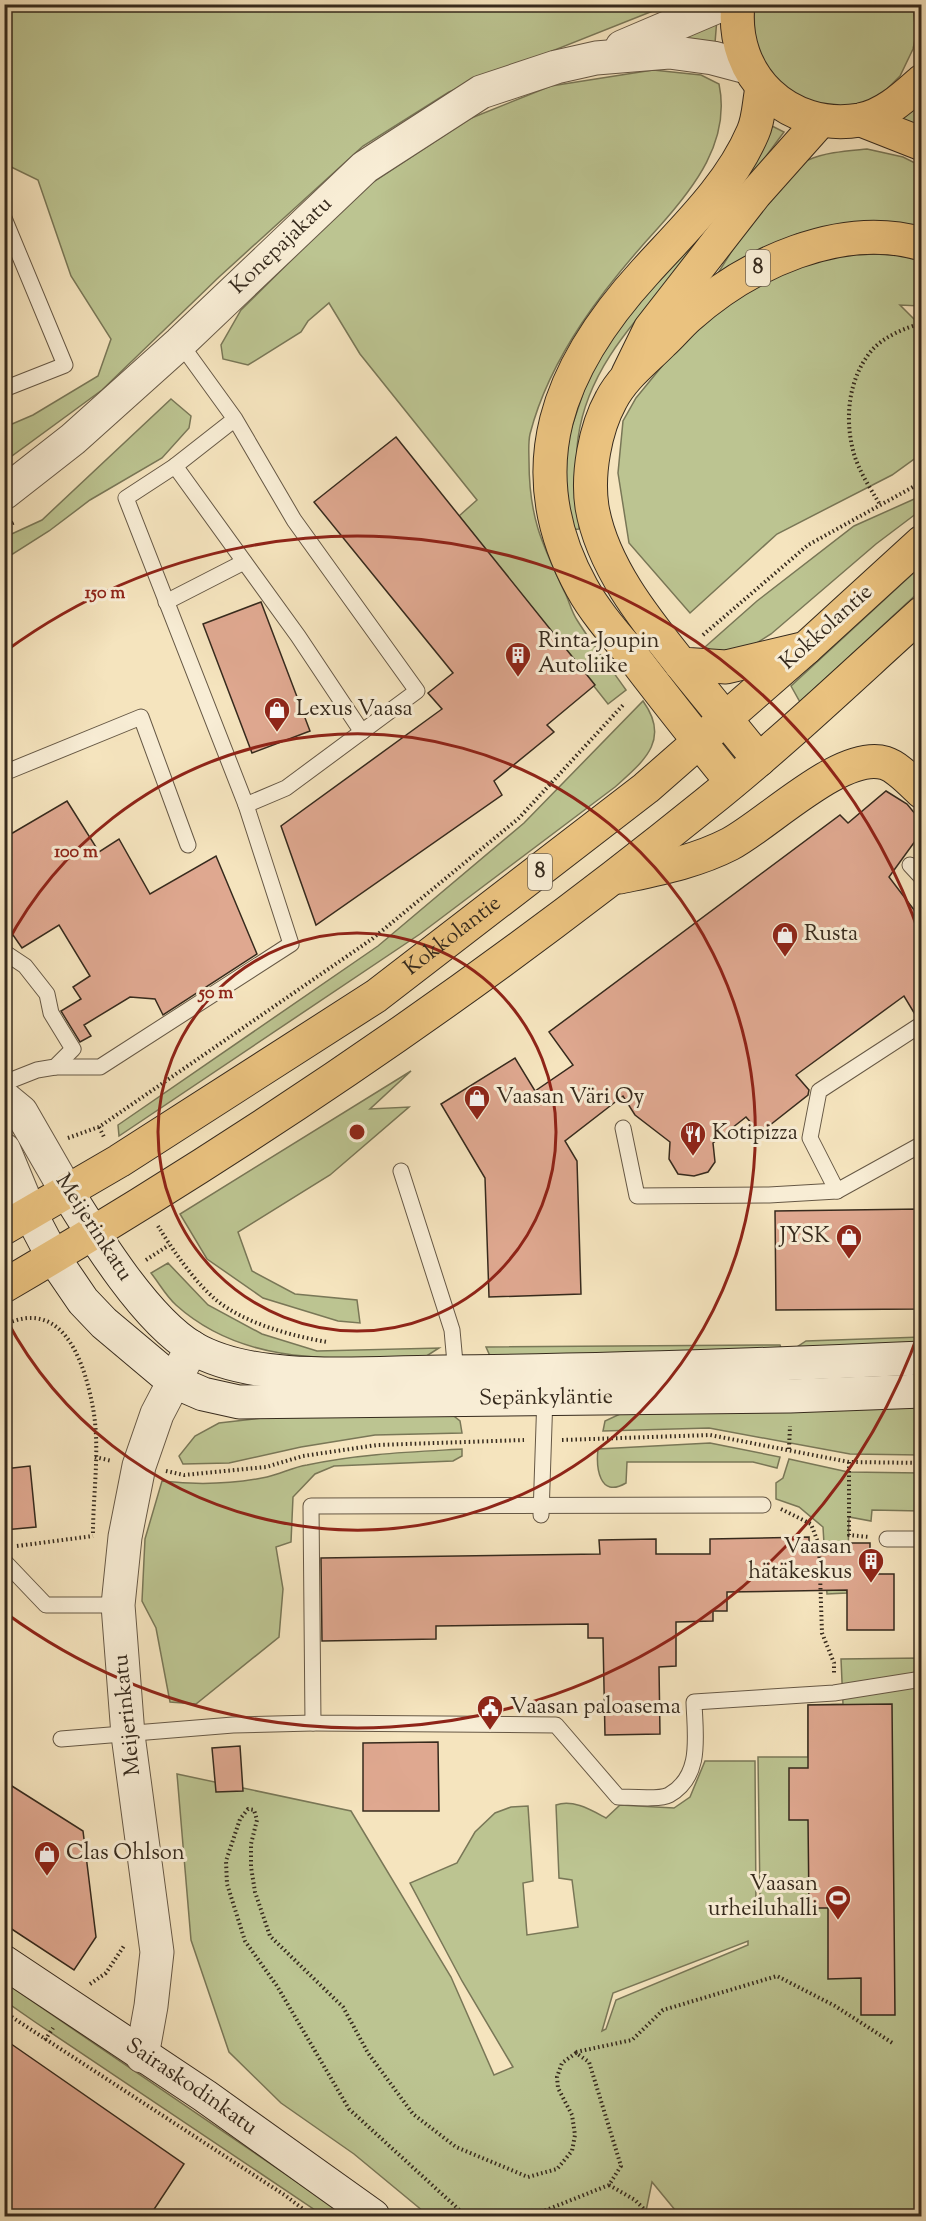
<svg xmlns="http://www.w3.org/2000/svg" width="926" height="2221" font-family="'Sorts Mill Goudy',serif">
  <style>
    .green { fill: #bcc491; stroke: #797757; stroke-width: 1.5; fill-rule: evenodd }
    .building { fill: #dfa890; stroke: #362a1d; stroke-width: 1.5 }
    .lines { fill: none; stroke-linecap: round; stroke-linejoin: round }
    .service-casing { stroke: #665845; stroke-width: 17 }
    .tertiary-casing { stroke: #665845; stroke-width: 35 }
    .secondary-casing { stroke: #362a1d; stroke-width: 35 }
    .primary-casing { stroke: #362a1d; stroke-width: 35 }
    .trunk-casing { stroke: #362a1d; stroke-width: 35 }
    .path { stroke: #362a1d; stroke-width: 4; stroke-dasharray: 1.5 3; stroke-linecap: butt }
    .service { stroke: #f8edd5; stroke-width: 15 }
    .tertiary { stroke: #f8edd5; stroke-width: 33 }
    .secondary { stroke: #f8edd5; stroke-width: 33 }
    .primary { stroke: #eac27f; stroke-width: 33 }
    .trunk { stroke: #eac27f; stroke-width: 33 }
    .ring { fill: none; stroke: #8f2418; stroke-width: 3 }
    .labels { text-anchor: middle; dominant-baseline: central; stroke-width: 6; stroke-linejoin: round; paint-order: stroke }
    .shield { fill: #f8edd5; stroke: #706454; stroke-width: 1.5 }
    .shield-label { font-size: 21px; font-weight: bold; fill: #362a1d }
    .street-label { font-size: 22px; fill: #362a1d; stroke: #f8edd5 }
    .poi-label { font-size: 22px; fill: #362a1d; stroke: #f8edd5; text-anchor: start }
    .centre { fill: #8f2418; stroke: #f8edd5; stroke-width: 3 }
    .ring-label { font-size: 18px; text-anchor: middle; font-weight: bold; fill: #8f2418; stroke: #f8edd5; stroke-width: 6; stroke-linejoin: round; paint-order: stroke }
  </style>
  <rect width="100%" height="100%" fill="#f5e4be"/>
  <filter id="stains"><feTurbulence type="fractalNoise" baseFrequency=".00333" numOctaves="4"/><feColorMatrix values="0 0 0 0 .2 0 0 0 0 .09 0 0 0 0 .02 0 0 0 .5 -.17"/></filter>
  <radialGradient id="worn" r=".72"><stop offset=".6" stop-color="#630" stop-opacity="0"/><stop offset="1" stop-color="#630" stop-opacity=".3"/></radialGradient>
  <g class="green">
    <polygon points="4,5 668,5 449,92 363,146 219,277 102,390 5,461 5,427 33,415 98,376 111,339 71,276 38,180 5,164"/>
    <polygon points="754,5 913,5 916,35 913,49 900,76 884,92 865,103 835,109 783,93 755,54"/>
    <polygon points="717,18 715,43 670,44"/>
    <path d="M653,70L701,75L719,84C731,141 694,188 658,228C605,286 550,356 530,434C528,443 529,453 529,461C529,516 541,542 564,591C569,600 571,611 577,620C592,644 610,667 626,690L608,704L459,516L477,500L360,354L329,303L308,321L301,332L248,365L223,359L221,345L241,310L364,188L469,119L551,86Z"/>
    <polygon points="921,101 921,136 896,124"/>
    <path d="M770,125L784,132C754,172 726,213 694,252C647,310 589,360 578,438C574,469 579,498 579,529L569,530L560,462L598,349Z"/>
    <path d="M867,149L903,157L921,166V229L842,226L797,234L716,276C737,245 774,174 808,160C827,152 847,151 867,149Z"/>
    <polygon points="910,253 921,257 921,306 900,305 921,326 921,454 892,475 777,534 690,613 629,543 618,473 623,421 636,398 685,338 741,292 801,265 846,255"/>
    <polygon points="171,399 191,416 189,428 162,458 90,500 49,531 5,559 5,537 42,520"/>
    <polygon points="921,496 921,510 876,544 771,634 744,651 713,651 705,647 757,601 854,526"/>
    <polygon points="921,566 921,590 800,702 791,686"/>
    <path d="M643,701C671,740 644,761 615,787L420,934L119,1136L118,1125L378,946L524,823Z"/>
    <polygon points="411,1071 370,1109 409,1107 330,1175 238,1232 252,1271 295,1294 357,1300 360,1323 338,1321 263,1298 207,1259 180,1214"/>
    <path d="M168,1263L208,1305L262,1334L317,1351L439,1348L425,1357C338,1358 246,1368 176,1305C166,1296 159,1283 151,1273Z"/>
    <polygon points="921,1337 921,1342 797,1352 797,1347 806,1341"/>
    <polygon points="780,1345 783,1353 490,1356 486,1347"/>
    <polygon points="921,1403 921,1455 850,1454 709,1428 603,1431 605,1421 620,1414"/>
    <polygon points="450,1413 460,1421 462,1433 375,1435 301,1447 229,1463 183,1464 179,1456 195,1436 219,1423 262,1418"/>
    <path d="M710,1443L780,1457L777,1468L753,1462H627L626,1483C599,1499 596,1467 598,1449Z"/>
    <path d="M462,1449V1456L453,1461L334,1466L315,1474L293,1497L291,1542L276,1547L283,1589L279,1637L196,1704L170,1702L156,1628L142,1601L145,1539L162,1481C196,1485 233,1484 267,1477C281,1474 293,1467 307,1465C358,1454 410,1452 462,1449Z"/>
    <polygon points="789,1459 848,1472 921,1473 921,1511 872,1510 871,1521 849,1517 847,1593 827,1594 823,1527 799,1507 776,1499 776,1483 783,1478"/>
    <path d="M921,1658V2216H680L652,2182L645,2216H429L354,2154L281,2103L229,2052L191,1940L177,1774L351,1811L451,1977L494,2075L513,2067L462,1981L410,1883L457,1863L475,1832L495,1813L511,1807L528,1806L533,1881L523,1883L527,1935L578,1927L572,1880L559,1878L556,1805C573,1799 591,1810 606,1818L620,1805L674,1808L690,1797L705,1761H755L756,1912L760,1897L758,1757H808V1705L843,1704L841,1659ZM748,1941V1945L616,2000L606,2029L602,2031L613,1993Z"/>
    <polygon points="4,1982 347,2216 324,2216 35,2022 5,2001"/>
  </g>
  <g class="building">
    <polygon points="396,437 595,685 547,725 554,732 494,781 502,795 316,925 281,826 442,709 428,693 453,673 314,502"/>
    <polygon points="261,602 310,731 252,753 203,624"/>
    <polygon points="886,791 907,804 921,821 921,833 889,877 921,919 921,1014 916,1016 904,996 796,1075 809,1090 808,1095 760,1133 746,1117 713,1143 715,1162 708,1172 694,1176 678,1174 669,1159 670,1142 635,1115 623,1096 565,1141 577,1161 581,1294 489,1297 485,1178 441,1104 515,1058 535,1091 573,1065 549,1032 840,815 848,823"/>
    <polygon points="67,801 99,852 119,839 150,894 216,856 257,954 163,1015 155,999 130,997 84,1025 91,1036 80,1042 61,1011 81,999 73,987 90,976 59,925 22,948 4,922 4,838"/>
    <polygon points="921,1209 921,1309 776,1310 775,1211"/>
    <polygon points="30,1466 36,1527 4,1530 4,1469"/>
    <polygon points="809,1537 809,1543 870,1543 870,1574 894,1574 894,1630 847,1630 847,1590 727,1592 727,1611 713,1611 713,1621 676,1622 676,1666 659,1667 660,1734 605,1735 603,1638 588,1638 588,1624 436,1626 436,1639 322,1641 321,1558 600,1554 599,1540 656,1539 656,1554 710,1554 710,1539"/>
    <polygon points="892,1704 895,2015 861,2015 861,1978 828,1979 828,1908 809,1908 808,1820 789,1820 789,1768 808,1768 808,1705"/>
    <polygon points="438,1742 439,1811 363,1811 363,1743"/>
    <polygon points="240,1746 243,1791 216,1792 212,1748"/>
    <polygon points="4,1781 83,1831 96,1937 74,1970 4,1924"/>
    <polygon points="4,2039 184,2164 149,2217 4,2217"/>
  </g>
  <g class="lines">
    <g class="service-casing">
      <g id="service">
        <polyline points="4,218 65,365 4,389"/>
        <polyline points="180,343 235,419 294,520 417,691 286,788 246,805 126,498 175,466 235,419"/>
        <polyline points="175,466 298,636 362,732"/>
        <polyline points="166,602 244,562"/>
        <polyline points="4,773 141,717 188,845"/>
        <polyline points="910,865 922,878"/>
        <polyline points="4,952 25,966 47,994 51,1013 73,1049 55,1067 37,1070 4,1083"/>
        <polyline points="922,1024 819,1091 810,1138 837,1191 922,1144"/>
        <polyline points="55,1067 100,1067 291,944 246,805"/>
        <polyline points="623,1128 637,1196 769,1195 837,1191"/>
        <polyline points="401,1171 452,1330 456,1374"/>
        <path d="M763,1505L311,1506L313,1723L556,1725L618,1797C629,1797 660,1800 669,1795C703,1776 695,1735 694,1702L834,1693L922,1679"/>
        <polyline points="541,1515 545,1395"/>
        <polyline points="887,1539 922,1539"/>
        <polyline points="4,1561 46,1605 118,1605"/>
        <polyline points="61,1739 233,1725 313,1723"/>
      </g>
    </g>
    <g class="tertiary-casing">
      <g id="tertiary">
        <polyline points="622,47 723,4"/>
        <path id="s1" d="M4,493L73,439L180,343L365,167L481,92L556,67L596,58L669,52L713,58L747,67"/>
        <polyline points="4,1098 21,1112 67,1192"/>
        <polyline points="4,1150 30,1213"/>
        <polyline points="142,2056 151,2006 157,1952 128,1735 118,1605 125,1537 139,1466 157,1414 192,1347"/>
      </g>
    </g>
    <g class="secondary-casing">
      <g id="secondary">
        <path d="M67,1192C96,1239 146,1320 193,1348C256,1385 370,1372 443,1372C602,1371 762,1365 922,1358"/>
        <path id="s2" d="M30,1213L53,1257L83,1301L104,1323L173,1381L203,1394L239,1402L790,1396L922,1391"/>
        <path id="s3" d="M4,1962L205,2096L373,2216"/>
      </g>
    </g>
    <g class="primary-casing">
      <g id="primary">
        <path d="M738,4C730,76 788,132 860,120C885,115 904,97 922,81"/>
        <polyline points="861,120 922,144"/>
        <polyline points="628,374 650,329 755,194 820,121"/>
        <polyline points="681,664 759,760"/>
        <path d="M732,782C697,739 662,695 628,650C612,631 594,610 582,588C516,468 559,366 645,272C684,229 730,186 753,132C759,119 759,102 762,88"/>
        <path d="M620,877C657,869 695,862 730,844C768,824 842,750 885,763C898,767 912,783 922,792"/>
        <path id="s4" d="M4,1228L119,1161L376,996L646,788L806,648"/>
        <path d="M4,1286C250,1142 486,982 707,803C782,743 851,677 922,613"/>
      </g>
    </g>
    <g class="trunk-casing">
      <path id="trunk" d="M922,244C841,220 747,264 688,317C679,325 671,335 662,343C643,362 623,377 611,400C595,429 587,474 592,507C602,566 645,619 681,664L726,667L806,648L922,542"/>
    </g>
    <g class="path">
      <path d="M879,503C870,488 859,471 854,454C844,419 848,377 873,349C885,336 905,328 922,323"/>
      <polyline points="4,527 15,522"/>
      <polyline points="703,635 808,545 922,482"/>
      <polyline points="99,1127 104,1137"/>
      <polyline points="68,1138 99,1127 372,939 519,818 623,705"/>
      <path d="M158,1226C172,1249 194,1281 215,1299C243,1323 292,1336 327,1342"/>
      <polyline points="146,1260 169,1245"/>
      <path d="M4,1325C61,1297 83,1358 92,1403C101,1445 93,1491 93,1533"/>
      <polyline points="562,1440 710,1435 849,1462 922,1463"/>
      <polyline points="789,1449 790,1426"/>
      <polyline points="95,1457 112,1461"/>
      <polyline points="849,1462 849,1535 869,1537"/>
      <polyline points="166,1471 184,1475 266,1467 303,1456 377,1445 524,1440"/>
      <polyline points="781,1509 811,1524 819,1545 822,1633 834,1663 834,1674"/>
      <polyline points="17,1546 93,1536"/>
      <polyline points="90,1984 106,1973 124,1946"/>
      <polyline points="4,2012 286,2196 312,2216"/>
      <polyline points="45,2040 53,2028"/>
      <polyline points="576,2052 632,2040 663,2010 777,1976 835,2006 894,2044"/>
      <polyline points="609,2185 635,2200 651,2216"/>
      <polyline points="466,2216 349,2109 277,1986 245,1941 227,1884 226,1861 240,1819 248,1809 254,1810 257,1820 251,1844 251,1867 255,1892 270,1936 343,2007 368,2053 413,2114 456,2147 528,2177 557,2169 572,2151 575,2135 572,2115 558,2088 557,2077 562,2063 576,2053 589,2062 621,2166 609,2185 531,2216"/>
    </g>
    <use href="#service" class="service"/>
    <use href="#tertiary" class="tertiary"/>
    <use href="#secondary" class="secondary"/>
    <use href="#primary" class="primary"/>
    <use href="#trunk" class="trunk"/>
  </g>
  <g class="ring">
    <circle cx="357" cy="1132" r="199"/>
    <path d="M6 945A398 398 0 1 1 6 1319"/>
    <path d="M921 1326A596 596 0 0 1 7 1614M7 650A596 596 0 0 1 921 938"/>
  </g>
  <defs>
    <g id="building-pin" transform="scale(1.35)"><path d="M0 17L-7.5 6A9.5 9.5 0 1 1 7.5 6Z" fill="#8f2418" stroke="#f8edd5"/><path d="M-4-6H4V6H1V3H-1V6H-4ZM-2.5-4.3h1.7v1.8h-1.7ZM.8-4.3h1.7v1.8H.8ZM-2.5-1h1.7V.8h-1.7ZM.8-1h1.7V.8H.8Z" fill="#fff"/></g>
    <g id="shop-pin" transform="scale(1.35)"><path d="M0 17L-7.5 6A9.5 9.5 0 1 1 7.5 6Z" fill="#8f2418" stroke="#f8edd5"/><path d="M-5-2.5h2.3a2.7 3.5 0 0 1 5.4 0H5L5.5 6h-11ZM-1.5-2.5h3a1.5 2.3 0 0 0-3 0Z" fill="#fff"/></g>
    <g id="restaurant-pin" transform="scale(1.35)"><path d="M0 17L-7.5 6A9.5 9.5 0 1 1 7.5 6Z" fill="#8f2418" stroke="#f8edd5"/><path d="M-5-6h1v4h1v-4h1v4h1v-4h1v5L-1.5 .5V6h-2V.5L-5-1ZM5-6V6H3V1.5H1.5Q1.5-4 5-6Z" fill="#fff"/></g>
    <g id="civic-pin" transform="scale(1.35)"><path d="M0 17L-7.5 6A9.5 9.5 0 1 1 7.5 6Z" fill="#8f2418" stroke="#f8edd5"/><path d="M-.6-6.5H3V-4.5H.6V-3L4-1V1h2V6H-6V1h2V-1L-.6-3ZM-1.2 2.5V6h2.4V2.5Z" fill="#fff"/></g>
    <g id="stadium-pin" transform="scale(1.35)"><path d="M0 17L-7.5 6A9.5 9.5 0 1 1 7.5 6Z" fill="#8f2418" stroke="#f8edd5"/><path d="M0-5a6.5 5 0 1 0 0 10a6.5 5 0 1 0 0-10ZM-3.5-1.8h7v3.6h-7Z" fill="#fff"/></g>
  </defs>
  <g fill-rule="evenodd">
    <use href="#building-pin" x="518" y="655"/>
    <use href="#shop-pin" x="277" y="710"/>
    <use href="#shop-pin" x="785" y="935"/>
    <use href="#shop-pin" x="477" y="1098"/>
    <use href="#restaurant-pin" x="693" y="1134"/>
    <use href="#shop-pin" x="849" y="1237"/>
    <use href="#building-pin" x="871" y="1561"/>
    <use href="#civic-pin" x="490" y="1708"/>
    <use href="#shop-pin" x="47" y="1854"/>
    <use href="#stadium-pin" x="838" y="1898"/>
  </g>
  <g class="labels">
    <g class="shield">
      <rect x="746" y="250" width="24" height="36" rx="4.5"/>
      <rect x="528" y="854" width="24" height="36" rx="4.5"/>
    </g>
    <g class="shield-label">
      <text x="758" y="268">8</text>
      <text x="540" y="872">8</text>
    </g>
    <g class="street-label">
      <text stroke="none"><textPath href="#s1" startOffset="372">Konepajakatu</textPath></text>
      <text transform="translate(827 628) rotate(-42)">Kokkolantie</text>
      <text stroke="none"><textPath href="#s4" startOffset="536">Kokkolantie</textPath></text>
      <text transform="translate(93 1228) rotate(57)">Meijerinkatu</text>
      <text stroke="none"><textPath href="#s2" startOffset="600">Sepänkyläntie</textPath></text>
      <text transform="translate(128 1715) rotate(-96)">Meijerinkatu</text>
      <text stroke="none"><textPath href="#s3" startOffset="225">Sairaskodinkatu</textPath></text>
    </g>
    <g class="poi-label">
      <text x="538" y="642">Rinta-Joupin<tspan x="538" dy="25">Autoliike</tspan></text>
      <text x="296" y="710">Lexus Vaasa</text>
      <text x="804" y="935">Rusta</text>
      <text x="496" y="1098">Vaasan Väri Oy</text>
      <text x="712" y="1134">Kotipizza</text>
      <text x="830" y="1237" text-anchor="end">JYSK</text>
      <text x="852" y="1548" text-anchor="end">Vaasan<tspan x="852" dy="25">hätäkeskus</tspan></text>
      <text x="510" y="1708">Vaasan paloasema</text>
      <text x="66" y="1854">Clas Ohlson</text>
      <text x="818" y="1885" text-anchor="end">Vaasan<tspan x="818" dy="25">urheiluhalli</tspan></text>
    </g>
  </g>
  <circle cx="357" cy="1132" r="9" class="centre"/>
  <g class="ring-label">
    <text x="105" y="598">150 m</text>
    <text x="76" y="857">100 m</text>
    <text x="216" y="998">50 m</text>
  </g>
  <rect width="926" height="2221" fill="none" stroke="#f5e4be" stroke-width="24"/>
  <rect x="6" y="6" width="914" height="2209" fill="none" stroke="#362a1d" stroke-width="3"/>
  <rect x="12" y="12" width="902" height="2197" fill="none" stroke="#362a1d" stroke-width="1.5"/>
  <rect width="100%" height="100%" filter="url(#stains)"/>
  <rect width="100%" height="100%" fill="url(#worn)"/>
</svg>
